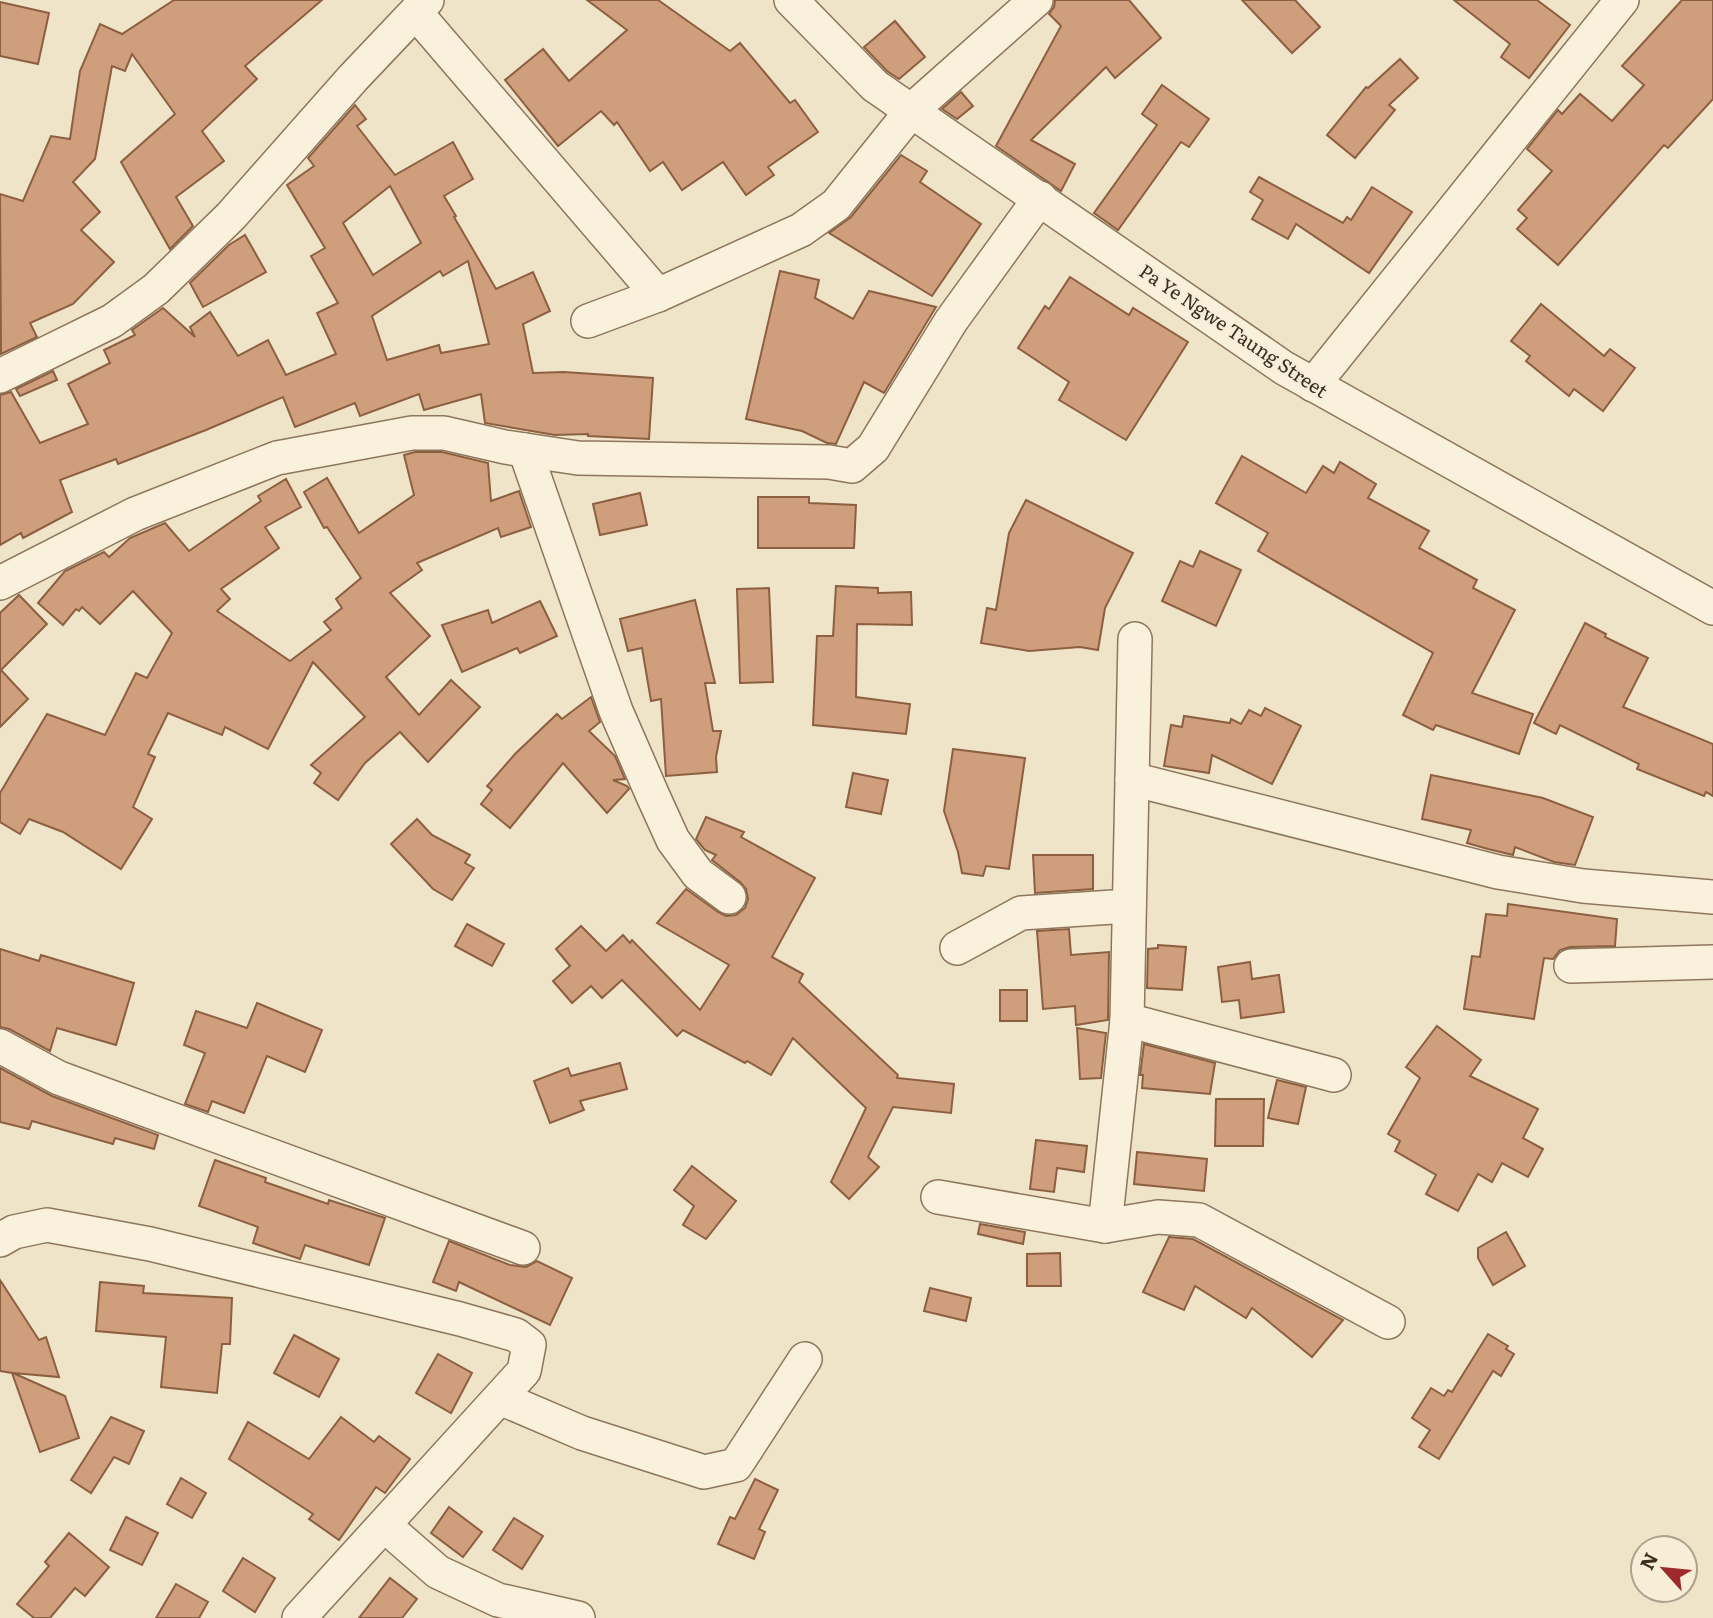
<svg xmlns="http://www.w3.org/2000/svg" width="1713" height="1618" font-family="Literata,serif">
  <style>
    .building { fill: #cf9f7d; stroke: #8d5f41; stroke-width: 2; fill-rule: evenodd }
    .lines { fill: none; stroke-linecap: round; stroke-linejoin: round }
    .minor-casing { stroke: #8d765c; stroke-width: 36 }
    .minor { stroke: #faf1dc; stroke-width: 33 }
    .labels { text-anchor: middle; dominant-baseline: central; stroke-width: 5; stroke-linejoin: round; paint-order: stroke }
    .street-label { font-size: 19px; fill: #3d2e20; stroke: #f7eed8 }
  </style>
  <rect width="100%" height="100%" fill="#f0e4c8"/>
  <g class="building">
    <polygon points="174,0 322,0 245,66 257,79 202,131 224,161 176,197 193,226 170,249 121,162 175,114 132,54 125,71 112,66 95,159 73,182 100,212 81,230 114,262 73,304 30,323 37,337 1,354 0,194 23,201 51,136 70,139 80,71 100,24 122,34"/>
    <polygon points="587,0 658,0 730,51 740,43 790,103 795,100 818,132 768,167 774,175 746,195 723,162 682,190 663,162 650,171 617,122 614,125 601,111 558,146 505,80 543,49 569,81 627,30"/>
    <polygon points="1055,0 1129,0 1161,38 1115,78 1106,67 1031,140 1075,164 1061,191 996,146 1061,26 1049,14 1054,7"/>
    <polygon points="1242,0 1295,0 1320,27 1292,53"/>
    <polygon points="1454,0 1537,0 1570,25 1529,78 1501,57 1510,44"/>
    <polygon points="1682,0 1713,0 1713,99 1668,148 1664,145 1558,265 1517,229 1527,218 1518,210 1552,171 1527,149 1558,110 1562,114 1580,94 1612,121 1644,85 1622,66"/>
    <polygon points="0,2 49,13 38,64 0,56"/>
    <polygon points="895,21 925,57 899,79 887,71 864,47"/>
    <polygon points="1400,59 1418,78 1389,105 1395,110 1355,158 1327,135 1366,87 1368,88"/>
    <polygon points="1162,85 1209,119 1189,147 1181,142 1118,230 1094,213 1157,125 1142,114"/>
    <polygon points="961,92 973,106 957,119 942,109"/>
    <path d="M355,105L366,119L357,126L395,175L453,142L473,179L444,196L456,216L454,217L496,289L533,272L550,311L523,324L533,373L564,372L653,378L649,439L588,436V434L555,435L485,423L481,394L424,410L419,394L360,416L355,403L295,427L283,397L206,430L118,464L116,459L60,480L72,512L23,538L21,533L0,545V395L11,392L40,443L88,424L68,384L110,363L104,350L135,335L132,330L163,308L195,337L190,327L210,312L238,356L268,340L286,375L336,354L317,313L338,303L311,256L325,248L287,185L314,166L308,158ZM390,186L421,243L373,275L343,223ZM468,261L489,344L441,353L439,345L387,360L372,316L440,271L443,276Z"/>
    <polygon points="901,155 927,171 920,182 981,224 932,296 829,233 851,217"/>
    <polygon points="1259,177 1343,223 1347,217 1351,220 1372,187 1412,212 1369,273 1296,224 1288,239 1252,219 1263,200 1250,192"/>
    <polygon points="245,235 266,272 203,307 190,283 229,245"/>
    <polygon points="780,271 819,280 815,298 853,319 869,291 936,307 884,393 864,382 836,444 827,443 802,431 746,419"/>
    <polygon points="1070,277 1129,315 1133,308 1188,342 1126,440 1059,400 1069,382 1018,348 1045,306 1049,309"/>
    <polygon points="1541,304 1604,356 1610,349 1635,368 1603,411 1574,389 1569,396 1526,361 1530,356 1511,341"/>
    <polygon points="53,371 57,380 20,396 16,389"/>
    <polygon points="415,452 442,452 488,463 491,501 519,491 531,527 501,537 498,528 417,563 422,570 390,593 430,636 386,677 419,715 451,680 480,707 428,762 400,732 365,763 338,800 314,783 321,773 311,765 365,717 313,662 268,749 225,727 222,735 168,713 148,754 155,757 133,807 152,819 121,869 63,832 29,819 20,834 0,822 0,793 47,714 105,735 136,673 147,678 172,633 133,591 100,624 82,607 79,611 76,609 63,625 38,603 65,571 104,552 109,557 130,538 165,523 189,551 261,501 258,496 286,479 301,507 265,527 279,548 221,589 230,599 217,611 290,661 331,630 324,622 342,608 336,599 361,578 327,527 324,528 304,492 327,478 359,533 414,495 404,455"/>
    <polygon points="1242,456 1306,493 1323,466 1334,473 1340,462 1376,484 1368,498 1429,531 1419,548 1477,580 1473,588 1515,610 1472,693 1533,714 1519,754 1436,725 1433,730 1403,715 1433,653 1258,551 1268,533 1216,503"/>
    <polygon points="640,493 647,525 600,535 593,504"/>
    <polygon points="758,497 809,497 809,503 856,505 854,548 758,548"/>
    <polygon points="1026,500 1133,553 1105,608 1098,650 1080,647 1029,651 981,643 987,608 996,610 1009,533"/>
    <polygon points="1200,551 1241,570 1216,626 1162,601 1180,561 1193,567"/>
    <polygon points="836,586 878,588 878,593 911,592 912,625 857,624 856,697 910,704 906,734 813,725 817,636 833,636"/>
    <polygon points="769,588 773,682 740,683 737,589"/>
    <polygon points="19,595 47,624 1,670 28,699 0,727 0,613"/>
    <polygon points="695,600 715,683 705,683 713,731 721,731 716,757 717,772 666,776 661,699 651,701 642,648 628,651 620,619"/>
    <polygon points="540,601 557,636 520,653 517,648 462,672 442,625 488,610 492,623"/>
    <polygon points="1585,623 1606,634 1605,637 1648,658 1623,707 1713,744 1713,796 1706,792 1704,796 1637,769 1639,764 1560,725 1556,734 1534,723"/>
    <polygon points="591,697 600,722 589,731 615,756 625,779 613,780 627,786 629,789 607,813 563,763 510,828 481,804 492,790 487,786 515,754 557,714 562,719"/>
    <polygon points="1265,708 1301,726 1272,784 1212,755 1209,773 1164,766 1171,725 1182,727 1184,716 1230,723 1231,719 1241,724 1249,710 1261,716"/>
    <polygon points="953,749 1025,758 1009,869 986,866 983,876 962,873 958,852 944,811"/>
    <polygon points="853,773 888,780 881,814 846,807"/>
    <polygon points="1431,775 1543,798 1593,817 1575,865 1554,862 1515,847 1513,855 1488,849 1467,843 1471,830 1422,819"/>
    <polygon points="706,817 744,832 741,837 815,878 772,957 803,974 799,982 898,1075 897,1078 954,1084 951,1113 893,1107 868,1157 879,1167 849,1199 831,1182 866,1108 793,1038 771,1075 747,1061 745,1063 683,1030 677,1036 622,980 602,998 591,986 572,1003 553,981 570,966 556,949 581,926 606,951 623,935 630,943 632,940 700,1010 729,965 657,923 686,889 718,912 726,916 736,915 745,908 748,899 746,889 740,882 712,860 716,855 705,850 696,839"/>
    <polygon points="417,819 432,835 470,855 465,863 474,868 452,900 433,889 391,844"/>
    <polygon points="1033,855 1093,855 1093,889 1035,893"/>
    <polygon points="1508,904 1617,919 1615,946 1570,947 1560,950 1553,959 1544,958 1534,1019 1464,1009 1472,956 1480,957 1486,914 1507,916"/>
    <polygon points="467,924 504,944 492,966 455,946"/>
    <polygon points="1069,929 1071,955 1109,952 1108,1020 1076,1025 1075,1006 1043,1009 1037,931"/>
    <polygon points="1158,945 1186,947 1182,990 1147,988 1148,949 1158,948"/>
    <polygon points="0,949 39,961 41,955 134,983 116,1045 57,1028 50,1051 9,1029 0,1027"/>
    <polygon points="1250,962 1252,979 1279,975 1284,1012 1241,1018 1239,1000 1222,1002 1218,967"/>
    <rect x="1000" y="990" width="27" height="31"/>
    <polygon points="257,1003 322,1030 305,1072 267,1056 244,1113 212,1101 208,1112 185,1104 205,1053 184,1045 196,1011 247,1028"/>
    <polygon points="1437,1026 1481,1060 1470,1076 1538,1109 1523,1138 1543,1149 1528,1177 1502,1163 1492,1182 1478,1174 1458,1211 1426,1194 1436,1175 1395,1151 1400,1141 1388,1134 1420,1078 1406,1067"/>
    <polygon points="1077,1028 1106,1033 1101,1078 1080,1079"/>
    <polygon points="1144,1044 1215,1063 1210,1094 1142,1088 1143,1075 1140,1075"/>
    <polygon points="620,1063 627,1089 580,1101 584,1110 550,1123 534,1081 568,1068 571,1076"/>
    <polygon points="0,1068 52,1096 158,1135 154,1149 115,1138 113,1144 32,1121 29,1129 0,1122"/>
    <polygon points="1277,1080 1306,1087 1298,1124 1268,1118"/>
    <polygon points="1216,1099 1264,1099 1263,1146 1215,1146"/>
    <polygon points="1036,1140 1087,1146 1084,1172 1057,1168 1054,1192 1030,1189"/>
    <polygon points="1137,1152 1207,1159 1204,1191 1134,1184"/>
    <polygon points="215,1160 266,1178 265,1182 328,1204 329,1200 385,1218 369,1265 305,1245 300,1259 253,1243 258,1227 199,1206"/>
    <polygon points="692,1166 736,1201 706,1239 683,1225 694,1206 674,1190"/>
    <polygon points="980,1224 1025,1232 1023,1244 978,1234"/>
    <polygon points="1506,1232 1525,1266 1493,1285 1478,1258 1478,1248"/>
    <polygon points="1169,1237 1193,1239 1343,1320 1312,1357 1252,1308 1246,1318 1195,1286 1184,1310 1143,1292"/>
    <polygon points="449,1241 510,1265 526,1267 537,1261 572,1278 550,1325 459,1282 456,1291 433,1282"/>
    <polygon points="1060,1253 1061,1286 1027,1286 1027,1254"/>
    <polygon points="0,1280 39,1340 46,1337 59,1377 13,1373 65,1396 79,1438 40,1452 12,1373 0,1371"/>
    <polygon points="100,1282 144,1286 143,1293 232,1298 230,1344 222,1344 217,1393 161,1387 166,1337 96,1331"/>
    <polygon points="930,1288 971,1298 966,1321 924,1311"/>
    <polygon points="1488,1334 1508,1346 1506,1349 1514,1354 1501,1376 1493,1371 1439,1459 1419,1447 1430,1430 1412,1418 1431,1388 1444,1396 1448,1390 1452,1392"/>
    <polygon points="294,1335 339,1359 319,1397 274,1373"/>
    <polygon points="438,1354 472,1373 451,1413 416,1393"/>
    <polygon points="111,1417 144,1431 129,1464 114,1457 91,1493 71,1480"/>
    <polygon points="341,1417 374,1442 379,1436 410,1459 385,1493 376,1487 339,1540 309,1519 313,1514 229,1459 248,1422 309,1459"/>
    <polygon points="181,1478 206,1493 192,1518 167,1504"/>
    <polygon points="755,1479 778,1490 759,1529 765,1532 754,1559 718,1544 730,1517 735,1519"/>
    <polygon points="449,1507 482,1532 463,1557 431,1533"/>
    <polygon points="126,1517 158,1533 142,1565 110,1550"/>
    <polygon points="514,1518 543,1536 522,1569 493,1550"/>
    <polygon points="69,1533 109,1567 85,1596 75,1588 50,1618 34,1618 17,1604 49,1566 45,1562"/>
    <polygon points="243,1558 275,1578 255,1612 223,1591"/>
    <polygon points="390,1578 417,1599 402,1618 359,1618"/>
    <polygon points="176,1584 208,1602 199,1618 156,1618"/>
  </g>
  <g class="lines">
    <g class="minor-casing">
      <g id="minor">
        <polyline points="791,0 875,86 1284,368 1713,608"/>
        <polyline points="416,13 658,295"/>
        <polyline points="588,321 658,295 801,230 836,205 913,109 1036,0"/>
        <polyline points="0,376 112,321 156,289 231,216 353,78 427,0"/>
        <polyline points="1313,385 1622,0"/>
        <polyline points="525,450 616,711 653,796 673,840 698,874 729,897"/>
        <polyline points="0,583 135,514 277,458 412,433 444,433 505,447 578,458 829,462 852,466 873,448 951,321 1040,198"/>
        <polyline points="1132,779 1498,872 1583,886 1713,897"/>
        <polyline points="957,948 1021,913 1129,906"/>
        <polyline points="1571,966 1713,962"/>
        <polyline points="1127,1020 1334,1075"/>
        <polyline points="0,1046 59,1078 523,1248"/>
        <polyline points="938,1197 1105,1226 1158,1217 1199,1220 1388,1322"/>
        <polyline points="1105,1226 1127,1020 1135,639"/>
        <polyline points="0,1240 14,1232 47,1225 150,1244 460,1319 516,1335 529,1345 524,1371 299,1618"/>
        <polyline points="500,1398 582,1433 704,1472 736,1465 805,1359"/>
        <polyline points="384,1525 438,1572 498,1600 578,1618"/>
      </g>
    </g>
    <use href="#minor" class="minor"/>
  </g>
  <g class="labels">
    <g class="street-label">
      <text transform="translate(1234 330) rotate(34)">Pa Ye Ngwe Taung Street</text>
    </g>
  </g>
  <g transform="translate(1664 1569) rotate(297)"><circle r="33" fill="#f7eed8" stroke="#ada18e" stroke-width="2"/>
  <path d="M0-5L12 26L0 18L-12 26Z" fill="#9e2a2b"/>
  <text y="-10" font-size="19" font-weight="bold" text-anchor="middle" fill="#3d2e20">N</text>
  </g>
</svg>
